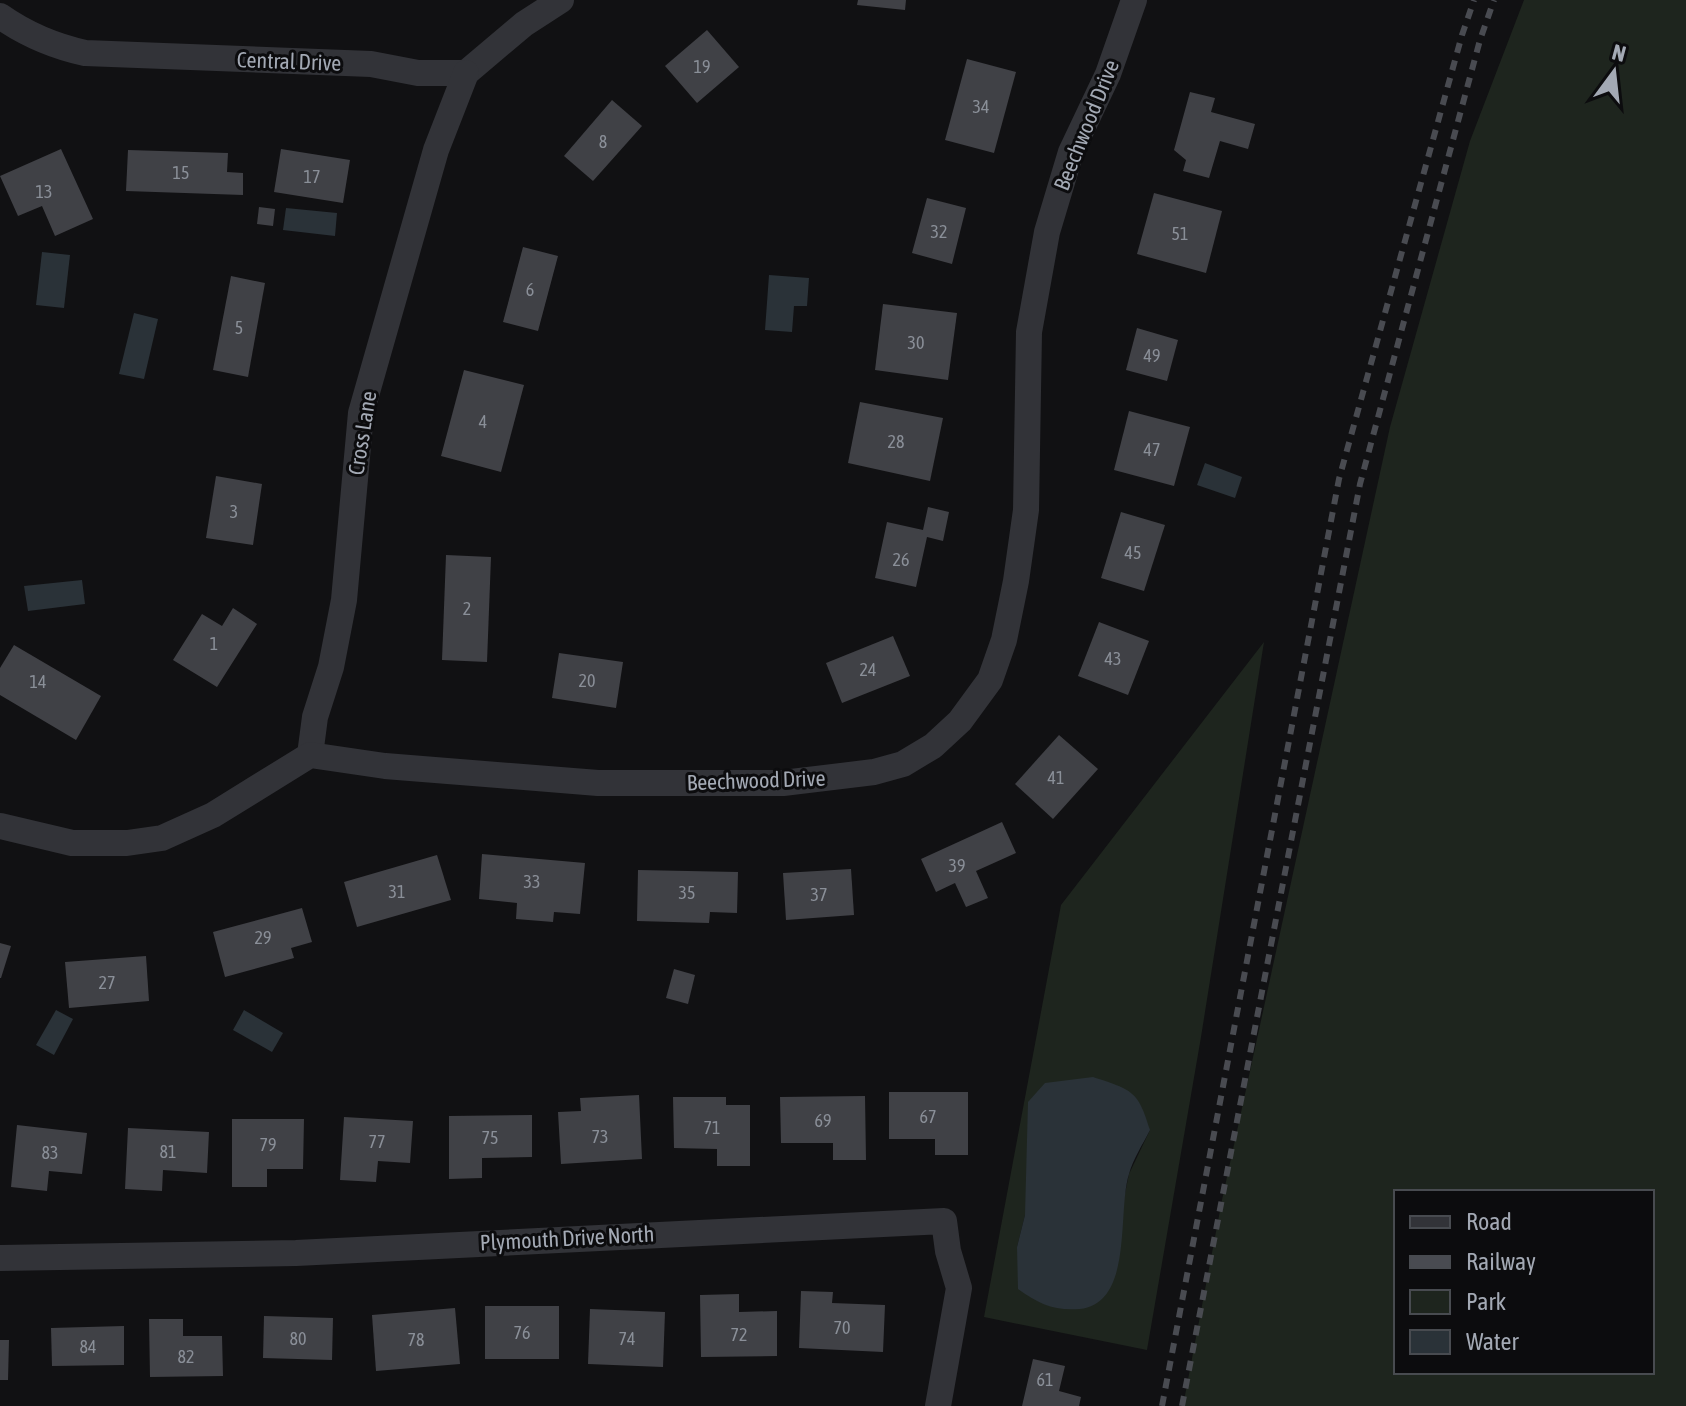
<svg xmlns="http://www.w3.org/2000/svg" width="1686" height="1406" font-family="'Asap Condensed',sans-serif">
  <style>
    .green { fill: #1e251e; fill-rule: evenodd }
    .water { fill: #2a3238 }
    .building { fill: #404146 }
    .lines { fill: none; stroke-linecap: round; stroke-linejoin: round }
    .minor { stroke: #323338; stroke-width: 26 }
    .rail { stroke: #494b51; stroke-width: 6; stroke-dasharray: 10 8; stroke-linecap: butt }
    .labels { text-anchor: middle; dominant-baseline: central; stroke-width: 6; stroke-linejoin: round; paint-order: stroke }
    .number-label { font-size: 18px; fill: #8a8f98 }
    .street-label { font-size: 22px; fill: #a3a9b4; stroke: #0c0c0e }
  </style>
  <rect width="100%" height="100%" fill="#111113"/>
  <g class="green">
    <path d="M1524,0H1686V1406H1183L1222,1200L1390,427L1470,141ZM1396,1192H1652V1372H1396Z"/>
    <path d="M1264,642L1201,1037L1147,1350L984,1317L1061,905ZM1150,1130L1129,1174L1122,1208L1017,1247L1025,1215Z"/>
  </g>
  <g class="water">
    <polygon points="286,208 337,213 335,236 283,230"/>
    <polygon points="42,252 70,255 64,308 36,305"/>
    <polygon points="769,275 809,278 807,306 794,306 792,332 765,330"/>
    <polygon points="134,313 158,319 144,379 119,374"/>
    <polygon points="1205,463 1242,477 1235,498 1197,485"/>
    <polygon points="82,580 85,604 28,611 24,586"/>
    <polygon points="56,1010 73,1019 54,1055 36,1045"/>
    <polygon points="244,1010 283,1033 272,1052 233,1030"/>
    <path d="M1093,1077C1132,1090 1138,1090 1150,1130C1143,1144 1133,1159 1129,1174C1117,1211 1134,1303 1080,1309C1054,1311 1039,1304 1018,1289L1017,1247L1025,1215L1028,1102L1045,1083Z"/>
  </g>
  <g class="building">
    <polygon points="858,0 906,0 905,10 857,5"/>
    <polygon points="707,30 739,67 697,103 665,66"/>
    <polygon points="967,59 1016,72 994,153 945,140"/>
    <polygon points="1190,92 1215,98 1211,112 1255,124 1248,149 1220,141 1209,178 1183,171 1186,160 1174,150"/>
    <polygon points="612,100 642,126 593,181 564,156"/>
    <polygon points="61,149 93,219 55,236 42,206 18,216 0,176"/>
    <polygon points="281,149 350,160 343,203 274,192"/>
    <polygon points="128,150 228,153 227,172 243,173 243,195 126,191"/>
    <polygon points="1154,193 1222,211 1206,273 1137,254"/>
    <polygon points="927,198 966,208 952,264 912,253"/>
    <polygon points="259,207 275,209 273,226 257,224"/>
    <polygon points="523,247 558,256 538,331 503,322"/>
    <polygon points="231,276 265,283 248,377 213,370"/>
    <polygon points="883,304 957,313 948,380 875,370"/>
    <polygon points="1137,328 1178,340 1167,381 1126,370"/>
    <polygon points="464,370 524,385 501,472 441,456"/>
    <polygon points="860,402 943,418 930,481 848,463"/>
    <polygon points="1129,411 1190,427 1174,486 1114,470"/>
    <polygon points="216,476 262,484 253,545 206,538"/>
    <polygon points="928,507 949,512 943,541 927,537 916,587 875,578 887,522 923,530"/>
    <polygon points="1121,512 1165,525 1144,591 1101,578"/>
    <polygon points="446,555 491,557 487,662 442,660"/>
    <polygon points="233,608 257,624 217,687 173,660 202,614 222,626"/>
    <polygon points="1099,622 1149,641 1128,695 1078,676"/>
    <polygon points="893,636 910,676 842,703 826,663"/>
    <polygon points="14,645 101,696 76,740 0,695 0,668"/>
    <polygon points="559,653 623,662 616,708 552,698"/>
    <polygon points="1059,735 1098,769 1053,819 1015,784"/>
    <polygon points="1002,822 1016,853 976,871 988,898 966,907 955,883 936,892 921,859"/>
    <polygon points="482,854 585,863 580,914 554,912 553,922 516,919 517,903 479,899"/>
    <polygon points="437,855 451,900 357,927 344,882"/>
    <polygon points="851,869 854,915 786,920 783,873"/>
    <polygon points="638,870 738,872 737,913 710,912 709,923 637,921"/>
    <polygon points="302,908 312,942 291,948 294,958 225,977 213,932"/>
    <polygon points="0,943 11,946 1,978 0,978"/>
    <polygon points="146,956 149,1001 69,1008 65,962"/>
    <polygon points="674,969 695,975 688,1004 666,998"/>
    <polygon points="889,1092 968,1092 968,1155 935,1155 935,1139 889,1139"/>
    <polygon points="639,1095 642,1159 561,1164 558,1112 581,1111 580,1098"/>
    <polygon points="865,1096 866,1160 833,1160 833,1143 781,1143 780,1097"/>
    <polygon points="673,1097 726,1097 726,1105 750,1105 750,1166 717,1166 717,1149 674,1148"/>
    <polygon points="532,1115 532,1157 482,1158 482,1178 449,1179 449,1116"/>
    <polygon points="344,1117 413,1121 410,1163 378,1161 376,1182 340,1180"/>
    <polygon points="232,1119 304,1119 303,1169 267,1169 267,1187 232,1187"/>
    <polygon points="17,1125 87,1133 82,1174 49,1171 47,1191 11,1187"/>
    <polygon points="128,1128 209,1132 207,1173 163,1170 162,1191 125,1189"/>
    <polygon points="801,1291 833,1292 832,1303 885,1305 883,1352 799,1348"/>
    <polygon points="739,1294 739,1312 777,1311 777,1356 701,1357 700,1295"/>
    <rect x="485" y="1306" width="74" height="53"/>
    <polygon points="455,1308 460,1364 376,1371 372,1315"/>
    <polygon points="590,1309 665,1312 663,1367 588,1364"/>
    <polygon points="264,1316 333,1318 332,1360 263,1358"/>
    <polygon points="149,1319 183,1319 183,1336 222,1336 223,1376 150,1377"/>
    <polygon points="124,1326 124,1365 52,1366 51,1328"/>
    <polygon points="0,1340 9,1340 8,1380 0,1380"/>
    <polygon points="1033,1359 1065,1366 1059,1391 1081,1397 1079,1406 1022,1406"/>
  </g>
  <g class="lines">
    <g class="minor">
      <path d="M0,16C27,35 53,46 85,53L371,64L418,73H466L524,24L561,0"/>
      <polyline points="310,755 315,717 331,667 344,600 361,413 436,150 466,73"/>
      <polyline points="0,826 72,843 127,843 162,838 213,815 310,755 385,766 598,783 783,783 874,772 903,764 933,746 960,721 990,680 1004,640 1016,581 1026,510 1029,332 1047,232 1071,152 1108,74 1134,0"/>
      <polyline points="0,1258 296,1253 944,1221 948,1251 959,1288 938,1406"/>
    </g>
    <g class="rail">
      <polyline points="1162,1406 1339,479 1462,35 1474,0"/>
      <polyline points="1182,1406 1360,484 1480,40 1494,0"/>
    </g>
  </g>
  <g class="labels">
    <g class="number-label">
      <text x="702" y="66">19</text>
      <text x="981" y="106">34</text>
      <text x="603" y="141">8</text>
      <text x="181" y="172">15</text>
      <text x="312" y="176">17</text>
      <text x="44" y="191">13</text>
      <text x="939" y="231">32</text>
      <text x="1180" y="233">51</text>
      <text x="530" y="289">6</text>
      <text x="239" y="327">5</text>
      <text x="916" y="342">30</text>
      <text x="1152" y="355">49</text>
      <text x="483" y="421">4</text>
      <text x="896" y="441">28</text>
      <text x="1152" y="449">47</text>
      <text x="234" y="511">3</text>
      <text x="1133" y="552">45</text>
      <text x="901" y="559">26</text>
      <text x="467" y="608">2</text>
      <text x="214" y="643">1</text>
      <text x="1113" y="658">43</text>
      <text x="868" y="669">24</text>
      <text x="587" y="680">20</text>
      <text x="38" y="681">14</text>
      <text x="1056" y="777">41</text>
      <text x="957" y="865">39</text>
      <text x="532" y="881">33</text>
      <text x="397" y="891">31</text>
      <text x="687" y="892">35</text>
      <text x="819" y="894">37</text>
      <text x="263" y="937">29</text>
      <text x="107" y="982">27</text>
      <text x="928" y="1116">67</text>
      <text x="823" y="1120">69</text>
      <text x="712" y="1127">71</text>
      <text x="600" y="1136">73</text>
      <text x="490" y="1137">75</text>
      <text x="377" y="1141">77</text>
      <text x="268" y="1144">79</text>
      <text x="168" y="1151">81</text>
      <text x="50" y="1152">83</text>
      <text x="842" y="1327">70</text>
      <text x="522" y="1332">76</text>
      <text x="739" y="1334">72</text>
      <text x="298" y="1338">80</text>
      <text x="627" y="1338">74</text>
      <text x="416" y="1339">78</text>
      <text x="88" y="1346">84</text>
      <text x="186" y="1356">82</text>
      <text x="1045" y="1379">61</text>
    </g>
    <g class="street-label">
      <text transform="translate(289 61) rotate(2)">Central Drive</text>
      <text transform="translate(1086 125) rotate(-68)">Beechwood Drive</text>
      <text transform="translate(362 433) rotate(-81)">Cross Lane</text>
      <text transform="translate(756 780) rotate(-2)">Beechwood Drive</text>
      <text transform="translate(567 1238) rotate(-3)">Plymouth Drive North</text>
    </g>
  </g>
  <rect x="1394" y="1190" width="260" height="184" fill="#0c0c0e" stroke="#484b50" stroke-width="2"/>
  <rect x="1410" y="1216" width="40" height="12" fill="#323338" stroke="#484b50" stroke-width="2"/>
  <text x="1466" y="1230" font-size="24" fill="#a3a9b4">Road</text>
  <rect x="1410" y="1256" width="40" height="12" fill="#494b51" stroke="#484b50" stroke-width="2"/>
  <text x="1466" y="1270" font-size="24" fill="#a3a9b4">Railway</text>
  <rect x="1410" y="1290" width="40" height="24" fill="#1e251e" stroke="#484b50" stroke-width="2"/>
  <text x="1466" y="1310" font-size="24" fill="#a3a9b4">Park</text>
  <rect x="1410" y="1330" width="40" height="24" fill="#2a3238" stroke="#484b50" stroke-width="2"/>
  <text x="1466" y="1350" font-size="24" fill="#a3a9b4">Water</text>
  <g transform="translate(1614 72) rotate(15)" stroke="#0c0c0e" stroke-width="6" paint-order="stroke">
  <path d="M0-6L14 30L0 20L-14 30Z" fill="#a3a9b4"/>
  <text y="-12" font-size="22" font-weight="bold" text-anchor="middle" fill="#a3a9b4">N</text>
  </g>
</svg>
